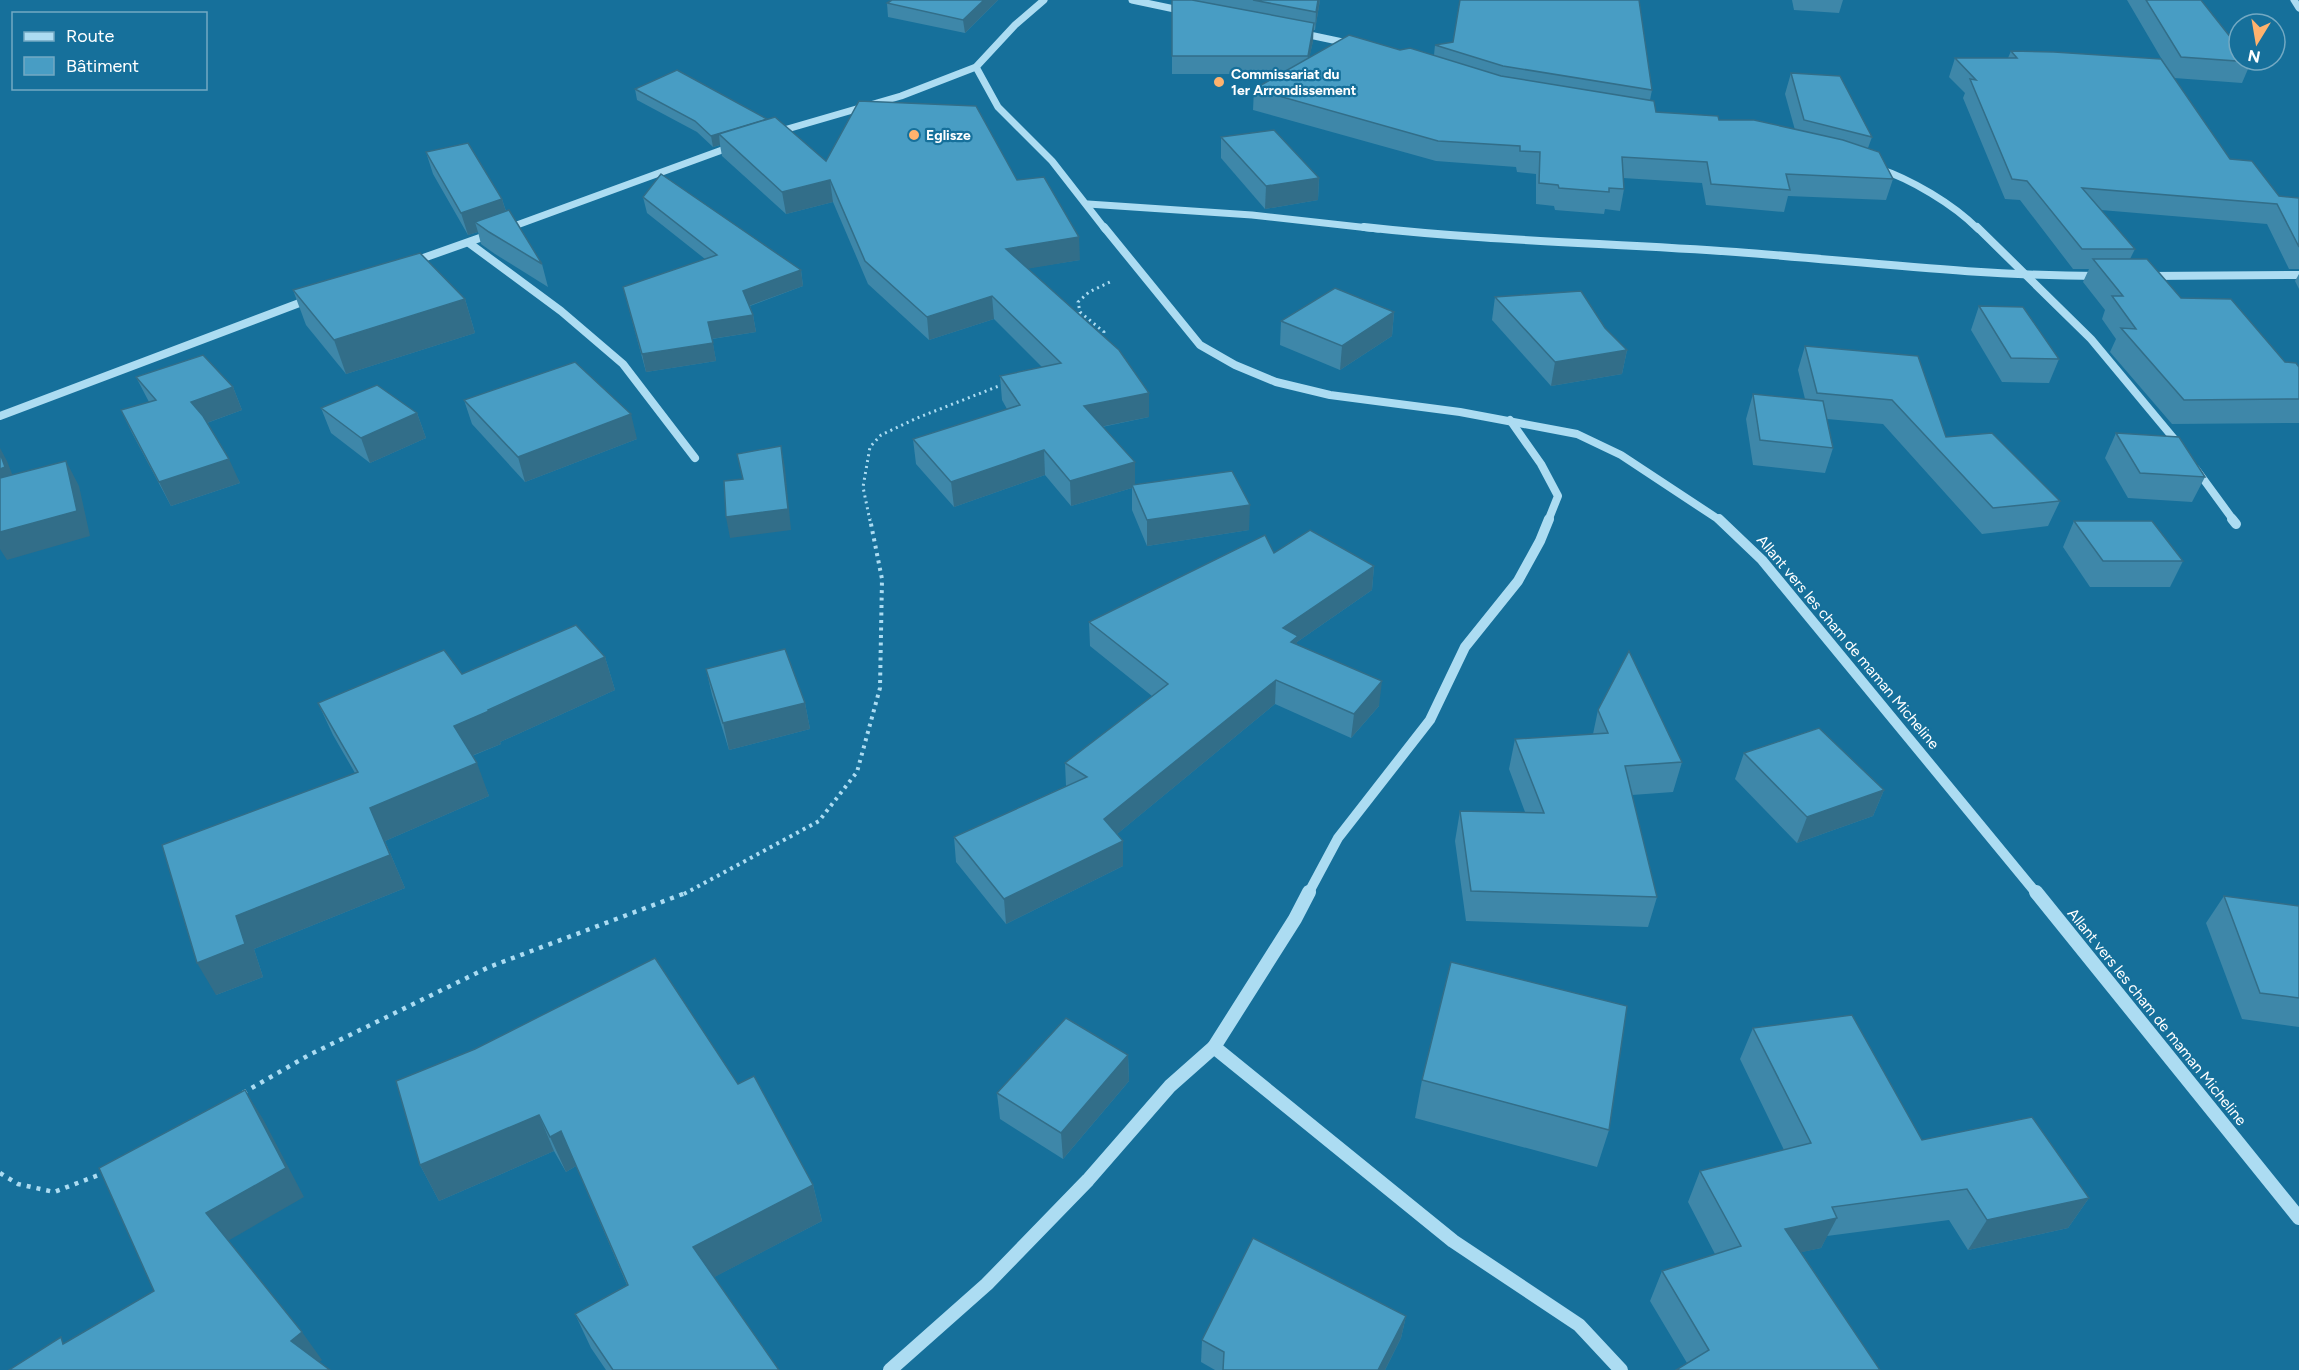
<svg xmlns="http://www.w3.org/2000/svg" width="2299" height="1370" font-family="Figtree,sans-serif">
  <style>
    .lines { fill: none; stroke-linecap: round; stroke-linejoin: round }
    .path-far2 { stroke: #acdcf2; stroke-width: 3; stroke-dasharray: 2 4; stroke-linecap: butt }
    .path-far1 { stroke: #acdcf2; stroke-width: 4; stroke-dasharray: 3 4.5; stroke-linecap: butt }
    .path { stroke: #acdcf2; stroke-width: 4.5; stroke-dasharray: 4 6; stroke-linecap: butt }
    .minor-far3 { stroke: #acdcf2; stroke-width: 7 }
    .minor-far2 { stroke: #acdcf2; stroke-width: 8 }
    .minor-far1 { stroke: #acdcf2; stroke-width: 10 }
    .minor { stroke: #acdcf2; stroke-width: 14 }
    .wall { fill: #3e87a9 }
    .shaded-wall { fill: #326e89 }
    .building { fill: #489dc4; stroke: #326e89; stroke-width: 1.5 }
    .poi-dot { fill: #ffb26d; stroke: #16709b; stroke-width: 2 }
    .labels { text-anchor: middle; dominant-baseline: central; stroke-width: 4.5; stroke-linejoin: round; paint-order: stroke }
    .far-poi-label { font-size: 14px; font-weight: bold; fill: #fff; stroke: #16709b; text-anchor: start }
    .street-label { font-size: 15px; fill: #fff; stroke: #16709b }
  </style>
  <rect width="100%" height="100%" fill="#16709b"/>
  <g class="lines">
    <g class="path-far2">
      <polyline points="1101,338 1104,332 1080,312 1078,302 1089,292 1112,281"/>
      <polyline points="870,521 863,487 870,447 881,435 917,418 1004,384"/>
    </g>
    <polyline class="path-far1" points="684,894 819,821 857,772 880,688 882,579 870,519"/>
    <g class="path">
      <polyline points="243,1093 309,1055 489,967 688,892"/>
      <polyline points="0,1173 18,1184 54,1192 104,1173"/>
    </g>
    <g class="minor-far3">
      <polyline points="1132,0 1184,11"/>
      <polyline points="2294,0 2299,8"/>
      <polyline points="1300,33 1352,44"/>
      <polyline points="976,67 998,107 1052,161 1105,229"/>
      <polyline points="777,132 901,96 976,67 1015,25 1044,0"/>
      <path d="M1877,168C1911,179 1953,204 1978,229"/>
      <polyline points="1088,204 1252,215 1378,229"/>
      <polyline points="506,229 733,146"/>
    </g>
    <g class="minor-far2">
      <polyline points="1104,227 1200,345 1235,365 1276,382 1330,395 1460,412 1577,434 1621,455 1721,521"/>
      <path d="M1364,227C1488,241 1612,243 1736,252C1856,261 1977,276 2098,276"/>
      <polyline points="1977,227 2091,339 2180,446"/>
      <polyline points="506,229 511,227"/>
      <polyline points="469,243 561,311 623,364 695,458"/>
      <polyline points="412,262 491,234"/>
      <polyline points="2149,276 2299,275"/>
      <polyline points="0,416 310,299"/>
      <polyline points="1510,420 1541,464 1558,496 1548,521"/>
      <polyline points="2196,469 2234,521"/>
    </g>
    <g class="minor-far1">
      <polyline points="1719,519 1762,560 2037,894"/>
      <polyline points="2232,519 2236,524"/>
      <polyline points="1308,894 1338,838 1430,720 1465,647 1518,581 1540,541 1549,519"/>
    </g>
    <g class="minor">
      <polyline points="2036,892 2299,1218"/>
      <polyline points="1214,1047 1453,1241 1579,1325 1621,1370"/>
      <polyline points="890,1370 987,1284 1088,1180 1170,1086 1214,1047 1295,919 1309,892"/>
    </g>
  </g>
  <g class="wall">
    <polygon points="998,0 965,33 888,17 887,3"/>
    <polygon points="1172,0 1320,0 1315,30 1313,30 1313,41 1309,58 1400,50 1434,55 1435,45 1652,90 1650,100 1656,112 1795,130 1785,94 1791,73 1872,137 1868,148 1893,179 1886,200 1788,196 1784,212 1706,205 1702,183 1623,178 1624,189 1620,211 1605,209 1604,214 1555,210 1554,206 1536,204 1536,174 1517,172 1516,167 1436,161 1253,110 1254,89 1281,74 1172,74"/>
    <polygon points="1792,0 1843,0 1839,13 1794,10"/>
    <polygon points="2127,0 2201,0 2251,62 2242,83 2174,78 2230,159 2279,196 2299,198 2299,269 2289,269 2267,224 2101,210 2135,249 2130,259 2181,298 2285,362 2299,367 2299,423 2172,424 2110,352 2116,339 2102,319 2105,310 2083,282 2089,269 2073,269 2020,200 2005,199 1963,98 1965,93 1949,77 1955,58 2008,58 2011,51 2164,63"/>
    <polygon points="635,89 767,120 826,161 1017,180 1080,260 1028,268 1149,417 1102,427 1135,462 1135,485 1249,530 1147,546 1132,510 1132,488 1071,506 1045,475 954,507 916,464 913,439 1007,409 1002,400 1000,376 1042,367 994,319 929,340 868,284 833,202 786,214 722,156 720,145 713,147 697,132 637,100"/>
    <polygon points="1221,137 1319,178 1318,200 1265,209 1221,158"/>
    <polygon points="426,152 502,199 506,211 542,264 548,287 495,254 481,244 478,232 468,235 433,174"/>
    <polygon points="643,197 801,270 803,286 750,306 753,315 756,332 712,339 716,361 646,372 623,287 705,259 647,213"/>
    <polygon points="2299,274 2299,289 2295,281"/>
    <polygon points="293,290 465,299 475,333 346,374 306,325"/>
    <polygon points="1495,297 1605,328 1627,350 1622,374 1551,386 1492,320"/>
    <polygon points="1979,306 2059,359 2049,383 2002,382 1971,330"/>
    <polygon points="1394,312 1392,336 1340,370 1280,345 1281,321"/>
    <polygon points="1805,346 1918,356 1946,437 2060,501 2048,526 1982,534 1883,424 1827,419 1833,448 1825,473 1753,465 1746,419 1753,394 1805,399 1798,370"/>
    <polygon points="136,377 233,387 242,410 207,423 240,483 171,506 132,433 121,410 149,402"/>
    <polygon points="464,400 637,439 525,482 472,424"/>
    <polygon points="321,408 417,413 426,438 370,463 331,433"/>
    <polygon points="2116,433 2205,477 2192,502 2128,498 2105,458"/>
    <polygon points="2074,521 2183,561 2170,587 2090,587 2063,547"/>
    <polygon points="1274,553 1374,566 1372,590 1297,642 1297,645 1379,706 1351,738 1275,704 1117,834 1123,866 1006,924 956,862 954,837 1066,786 1065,763 1152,696 1090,646 1089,622"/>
    <polygon points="605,657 615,690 500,742 501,744 472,756 489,796 385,841 405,888 254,949 263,977 216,995 355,773 333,735 318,703 462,674"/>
    <polygon points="706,669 805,703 810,729 729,750 712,695"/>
    <polygon points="1598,710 1682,762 1673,792 1632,795 1657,897 1648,927 1466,921 1455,841 1460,811 1525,812 1509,769 1515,739 1593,734"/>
    <polygon points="1744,753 1884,790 1873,816 1797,843 1735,779"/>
    <polygon points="2224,896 2299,906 2299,1027 2242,1019 2206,923"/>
    <polygon points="1753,1028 1922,1140 2089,1198 2068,1228 1968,1250 1949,1220 1827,1236 1821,1248 1801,1252 1880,1370 1687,1363 1650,1301 1662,1271 1715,1254 1688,1202 1700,1171 1784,1150 1740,1059"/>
    <polygon points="1128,1055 1129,1081 1063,1159 1000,1119 997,1093"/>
    <polygon points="1422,1080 1609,1130 1597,1167 1415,1118"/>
    <polygon points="396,1081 738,1084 813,1185 822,1221 714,1277 779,1370 606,1370 591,1348 575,1314 627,1285 576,1166 566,1172 554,1151 439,1201 420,1165"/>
    <polygon points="1406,1316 1401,1338 1385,1370 1215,1370 1201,1362 1202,1340"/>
  </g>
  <g class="shaded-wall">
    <polygon points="984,0 998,0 965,33 963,20"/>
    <polygon points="1318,0 1320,0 1315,30 1316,12"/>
    <polygon points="1314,23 1313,41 1306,74 1308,56"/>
    <polygon points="767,119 719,134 720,145 713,147 711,136"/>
    <polygon points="1319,178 1318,200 1265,209 1266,186"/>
    <polygon points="830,180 833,202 786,214 782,192"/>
    <polygon points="502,199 509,221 475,222 478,232 468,235 461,213"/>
    <polygon points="1079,237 1080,260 1008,272 1006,249"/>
    <polygon points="801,270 803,286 746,307 743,291"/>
    <polygon points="992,296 994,319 929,340 927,317"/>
    <polygon points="465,299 475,333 346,374 334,340"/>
    <polygon points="1394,312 1392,336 1340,370 1342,346"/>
    <polygon points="753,315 756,332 711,339 708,322"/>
    <polygon points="713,343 716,361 646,372 642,354"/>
    <polygon points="1627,350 1622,374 1551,386 1555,362"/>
    <polygon points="233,387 242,410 201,425 191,402"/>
    <polygon points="1149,393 1149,417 1085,430 1084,406"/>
    <polygon points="417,413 426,438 370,463 361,438"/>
    <polygon points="631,414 637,439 525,482 518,457"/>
    <polygon points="781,446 785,468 791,530 730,538 726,517"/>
    <polygon points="0,448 7,461 19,492 0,499"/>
    <polygon points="1044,450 1045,475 954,507 951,482"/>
    <polygon points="229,459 240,483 171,506 159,482"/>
    <polygon points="66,461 79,486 90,536 7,560 0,549 0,532"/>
    <polygon points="1135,462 1135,487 1132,485 1132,488 1071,506 1070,481"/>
    <polygon points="1250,505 1249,530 1147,546 1147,520"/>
    <polygon points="1374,566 1372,590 1297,642 1296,660 1283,628"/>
    <polygon points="605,657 615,690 500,742 501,744 466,758 454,726"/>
    <polygon points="1276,680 1275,704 1105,844 1104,819"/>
    <polygon points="1382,681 1379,706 1351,738 1354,714"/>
    <polygon points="805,703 810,729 729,750 723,723"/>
    <polygon points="477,763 489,796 385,841 405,888 254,949 263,977 216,995 197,963 236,916 370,808"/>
    <polygon points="1884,790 1873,816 1797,843 1807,817"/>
    <polygon points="1123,841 1123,866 1006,924 1004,899"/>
    <polygon points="1128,1055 1129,1081 1063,1159 1061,1133"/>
    <polygon points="245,1090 263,1119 304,1197 226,1242 206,1213"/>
    <polygon points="539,1115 554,1151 439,1201 420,1165"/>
    <polygon points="561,1131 576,1166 566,1172 550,1137"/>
    <polygon points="813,1185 822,1221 705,1282 693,1247"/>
    <polygon points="2089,1198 2068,1228 1968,1250 1987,1220"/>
    <polygon points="1837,1218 1821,1248 1771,1259 1785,1229"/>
    <polygon points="1406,1316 1401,1338 1385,1370 1378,1370"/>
    <polygon points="302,1332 322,1360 311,1368 291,1341"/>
  </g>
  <g class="building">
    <polygon points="892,0 984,0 963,20 887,3"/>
    <polygon points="1172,0 1192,0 1314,23 1308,56 1172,56"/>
    <polygon points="1253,0 1318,0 1316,12"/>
    <polygon points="1460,0 1639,0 1652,90 1503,66 1435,45 1453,42"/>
    <polygon points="2146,0 2201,0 2239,48 2239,60 2249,60 2251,62 2181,57"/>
    <polygon points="1349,35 1400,50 1410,48 1501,76 1654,101 1656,112 1718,116 1719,120 1754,120 1843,140 1879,152 1893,179 1786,174 1790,190 1711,184 1707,162 1622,157 1624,189 1609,188 1609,192 1559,188 1558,185 1539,183 1540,152 1520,151 1520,146 1438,141 1254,89"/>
    <polygon points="2011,51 2054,52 2161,59 2230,159 2252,161 2279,196 2299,198 2299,247 2277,204 2082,188 2135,249 2082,249 2027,181 2012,179 1970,79 1976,80 1955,58 2017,58"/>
    <polygon points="677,70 767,119 711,136 695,121 635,89"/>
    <polygon points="1791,73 1840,76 1872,137 1804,120"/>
    <polygon points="859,101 976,106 1017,180 1044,177 1079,237 1006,249 1119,350 1149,393 1084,406 1135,462 1070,481 1044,450 951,482 913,439 1020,405 1000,376 1061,363 992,296 927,317 865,261 830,180 782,192 719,134 775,117 826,161"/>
    <polygon points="1274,130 1319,178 1266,186 1221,137"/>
    <polygon points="468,143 502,199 461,213 426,152"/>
    <polygon points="661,174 801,270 743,291 753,315 708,322 713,343 642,354 623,287 717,255 643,197"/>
    <polygon points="509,210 542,264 489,232 475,222"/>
    <polygon points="420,253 465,299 334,340 293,290"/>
    <polygon points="2093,259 2147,259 2181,298 2231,299 2285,362 2296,363 2299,367 2299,399 2184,400 2121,328 2136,329 2112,296 2123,296"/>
    <polygon points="1335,288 1394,312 1342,346 1281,321"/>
    <polygon points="1581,291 1605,328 1627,350 1555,362 1495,297"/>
    <polygon points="1979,306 2023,307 2059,359 2011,358"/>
    <polygon points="1805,346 1918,356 1946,437 1992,433 2060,501 1993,508 1892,400 1817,393"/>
    <polygon points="203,355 233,387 191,402 203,416 229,459 159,482 121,410 156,400 136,377"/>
    <polygon points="575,362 631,414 518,457 464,400"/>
    <polygon points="377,385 417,413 361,438 321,408"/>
    <polygon points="1753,394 1823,401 1833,448 1760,440"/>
    <polygon points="2116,433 2179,437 2205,477 2140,473"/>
    <polygon points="781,446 788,509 726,517 724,481 743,479 737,454"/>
    <polygon points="0,453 5,467 0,469"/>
    <polygon points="66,461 77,511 0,532 0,478"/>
    <polygon points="1232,471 1250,505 1147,520 1132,485"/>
    <polygon points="2074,521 2152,521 2183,561 2103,561"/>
    <polygon points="1310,530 1374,566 1283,628 1298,636 1291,642 1382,681 1354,714 1276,680 1104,819 1123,841 1004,899 954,837 1087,777 1065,763 1168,684 1089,622 1265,535 1274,553"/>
    <polygon points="576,625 605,657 488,710 489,711 454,726 477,763 370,808 390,855 236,916 245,944 197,963 162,845 358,772 318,703 444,650 462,674"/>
    <polygon points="785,649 805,703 723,723 706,669"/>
    <polygon points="1629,651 1682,762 1625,766 1657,897 1471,891 1460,811 1544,813 1515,739 1608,733 1598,710"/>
    <polygon points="1819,728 1884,790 1807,817 1744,753"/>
    <polygon points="2224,896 2299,906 2299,998 2260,993"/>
    <polygon points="655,958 738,1084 754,1076 813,1185 693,1247 779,1370 613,1370 575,1314 628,1285 561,1131 550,1137 539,1115 420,1165 396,1081 475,1049"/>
    <polygon points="1451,962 1627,1006 1609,1130 1422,1080"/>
    <polygon points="1852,1015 1922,1140 2032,1117 2089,1198 1987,1220 1967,1189 1832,1207 1837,1218 1785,1229 1880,1370 1676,1370 1709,1350 1662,1271 1741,1246 1700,1171 1811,1143 1753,1028"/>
    <polygon points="1066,1018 1128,1055 1061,1133 997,1093"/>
    <polygon points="245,1090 286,1168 206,1213 302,1332 291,1341 330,1370 9,1370 61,1337 63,1344 154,1291 99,1168"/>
    <polygon points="1253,1238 1406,1316 1378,1370 1223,1370 1224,1352 1202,1340"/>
  </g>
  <g class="poi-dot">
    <circle cx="1219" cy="82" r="6"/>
    <circle cx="914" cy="135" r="6"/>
  </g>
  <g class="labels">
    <g class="far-poi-label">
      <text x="1231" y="74">Commissariat du<tspan x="1231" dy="16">1er Arrondissement</tspan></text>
      <text x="926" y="135">Eglisze</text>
    </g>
    <g class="street-label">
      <text transform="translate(1848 642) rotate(50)">Allant vers les cham de maman Micheline</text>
      <text transform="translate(2157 1017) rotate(51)">Allant vers les cham de maman Micheline</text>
    </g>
  </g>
  <rect x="12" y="12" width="195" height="78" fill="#16709b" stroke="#73a9c3" stroke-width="1.5"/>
  <rect x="24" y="32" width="30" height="9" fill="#acdcf2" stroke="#73a9c3" stroke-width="1.5"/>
  <text x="66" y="42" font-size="18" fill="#ffffff">Route</text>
  <rect x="24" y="57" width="30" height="18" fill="#489dc4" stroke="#73a9c3" stroke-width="1.5"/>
  <text x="66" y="72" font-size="18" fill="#ffffff">Bâtiment</text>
  <g transform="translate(2257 42) rotate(191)"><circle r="28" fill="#16709b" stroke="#73a9c3" stroke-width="1.5"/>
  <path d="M0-4.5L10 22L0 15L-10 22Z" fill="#ffb26d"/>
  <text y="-9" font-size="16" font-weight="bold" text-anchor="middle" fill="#ffffff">N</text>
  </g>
</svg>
